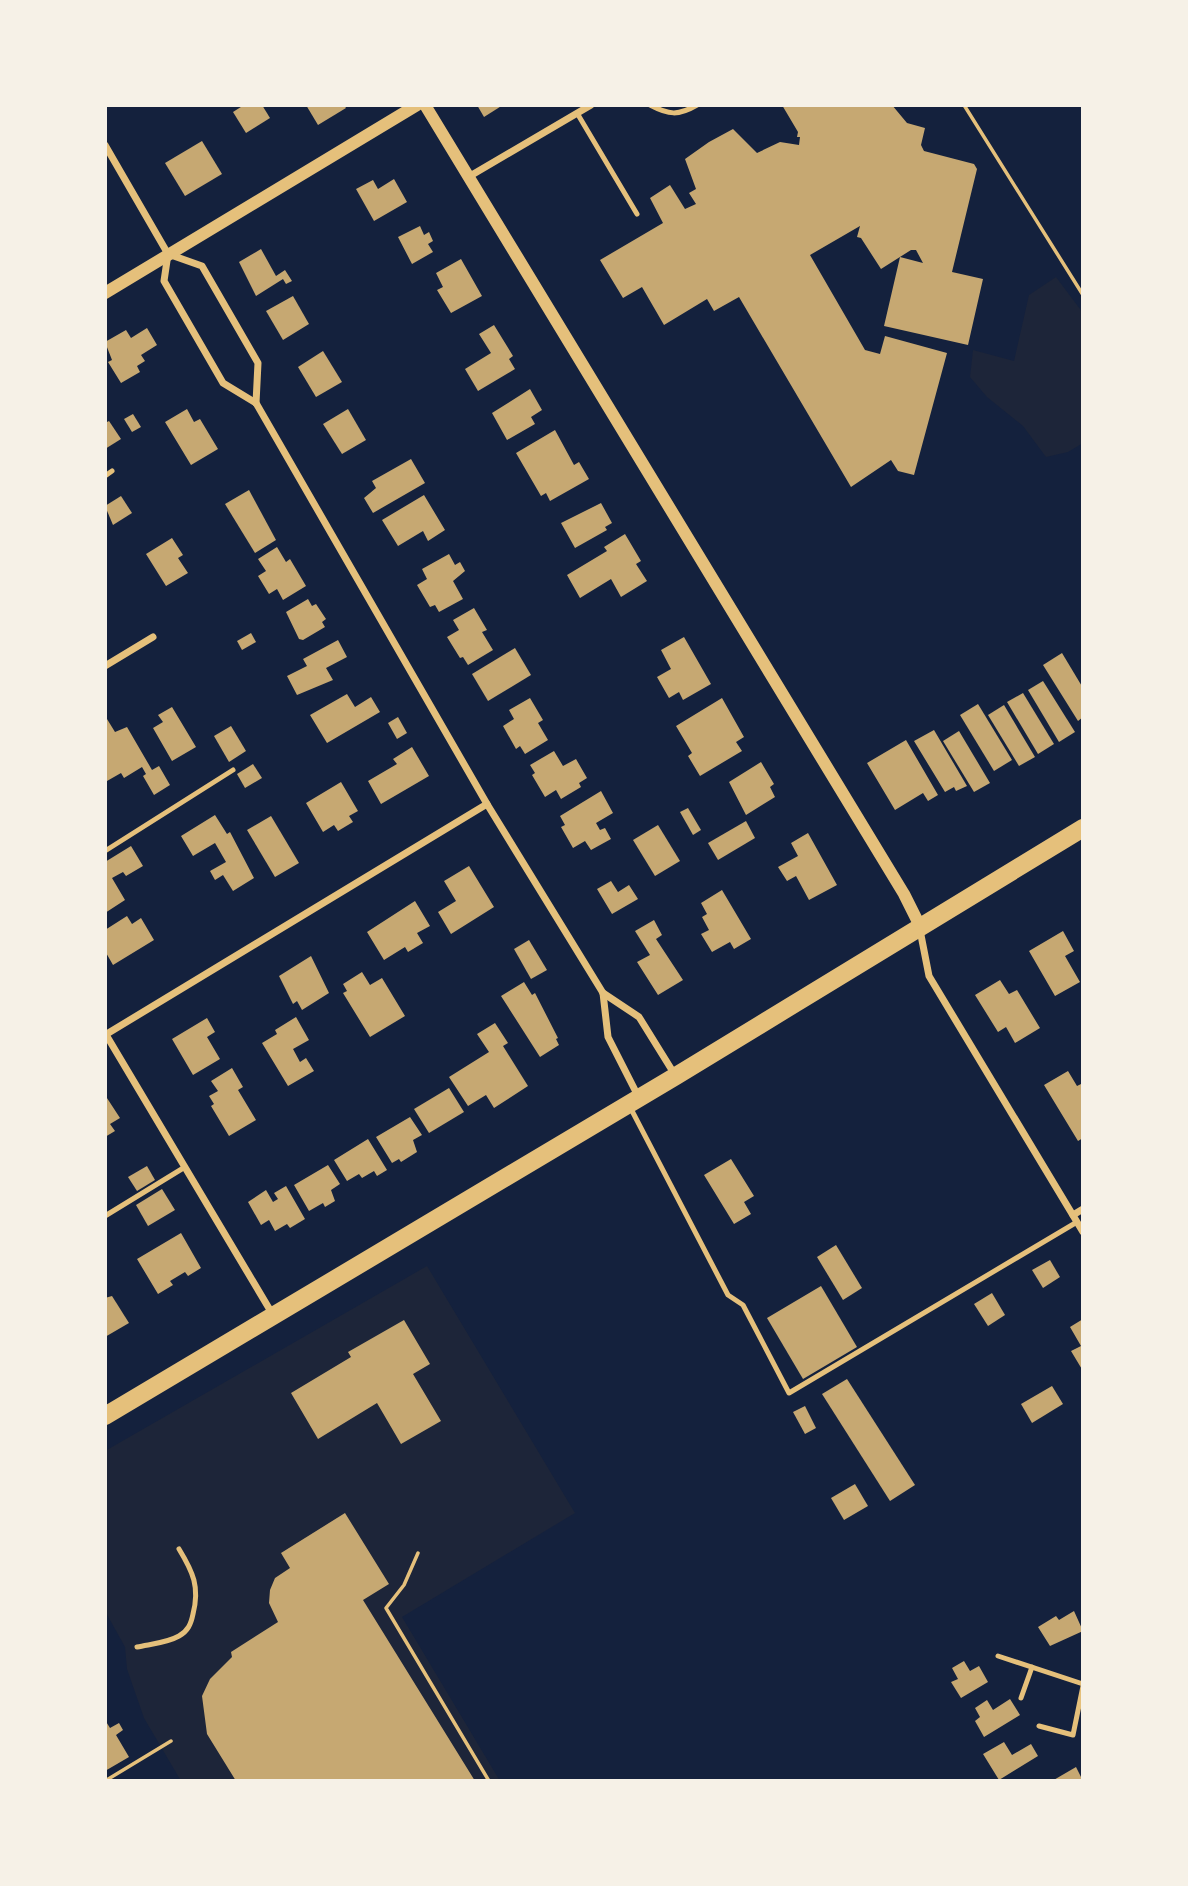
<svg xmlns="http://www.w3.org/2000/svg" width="1188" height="1886" font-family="'Archivo Narrow',sans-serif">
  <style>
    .green { fill: #1d2539 }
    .building { fill: #c6a872 }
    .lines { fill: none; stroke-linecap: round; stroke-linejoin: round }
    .path { stroke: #e5c07b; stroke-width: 3.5 }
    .service { stroke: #e5c07b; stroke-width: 5 }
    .minor { stroke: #e5c07b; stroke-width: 7 }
    .tertiary { stroke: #e5c07b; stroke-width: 12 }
    .primary { stroke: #e5c07b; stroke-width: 18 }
  </style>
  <rect width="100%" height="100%" fill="#14213d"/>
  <g class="green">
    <polygon points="1056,277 1083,313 1083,443 1068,452 1046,457 1023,426 987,397 970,377 973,350 1014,361 1029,295"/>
    <polygon points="427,1266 575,1513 402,1617 500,1781 181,1781 144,1718 127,1669 125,1647 105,1611 105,1451"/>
  </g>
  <g class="building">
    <polygon points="244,105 262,105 270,118 246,133 233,112"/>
    <polygon points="306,105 344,105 346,108 318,125"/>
    <polygon points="477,105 503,105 484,117"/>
    <polygon points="782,105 892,105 907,123 925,128 921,145 924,151 974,164 977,169 952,272 983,279 968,345 884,326 900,257 923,263 916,250 911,250 881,269 861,238 857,237 860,226 810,255 865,350 880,354 885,336 947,353 914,475 898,471 891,460 851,487 739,297 714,311 707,299 664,325 642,287 623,298 600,260 663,223 650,198 670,185 685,209 696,204 689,193 696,189 685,159 709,142 733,129 757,153 780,142 799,145 800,137 797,137 798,132"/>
    <polygon points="202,141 222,174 185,196 165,163"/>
    <polygon points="394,179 407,202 374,221 356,189 373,180 378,189"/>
    <polygon points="420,226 424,235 429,232 433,241 428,244 433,252 412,264 398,237"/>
    <polygon points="261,249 276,276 285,270 292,281 286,284 283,279 256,296 239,262"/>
    <polygon points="461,259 482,296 451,313 437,290 443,287 436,273"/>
    <polygon points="293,296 309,324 283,340 266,311"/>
    <polygon points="494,325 513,356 509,359 515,369 478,391 465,369 491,353 479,334"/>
    <polygon points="147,328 157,345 141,355 145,361 137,366 140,372 121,383 108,362 112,360 105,342 126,330 131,338"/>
    <polygon points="323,351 342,382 316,397 298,367"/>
    <polygon points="530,389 542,410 531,417 535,424 507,440 492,413"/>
    <polygon points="187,409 194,422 200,419 218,449 191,465 165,422"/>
    <polygon points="348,409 366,440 342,454 323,424"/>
    <polygon points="133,414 141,427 132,432 124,419"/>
    <polygon points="109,421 121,439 105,449 105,423"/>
    <polygon points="555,430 574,465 579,462 589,479 550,501 546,493 541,496 516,453"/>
    <polygon points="411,459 425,483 373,513 364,498 376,488 372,481"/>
    <polygon points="249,490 276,540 255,553 225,504"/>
    <polygon points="424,495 445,530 428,541 423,531 398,546 382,520"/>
    <polygon points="121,496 132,513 113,525 105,506"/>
    <polygon points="601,503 612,523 605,527 607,530 575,548 561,523"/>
    <polygon points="625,534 641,561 636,564 647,581 621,597 611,579 580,598 567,575 607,551 604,547"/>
    <polygon points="172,538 183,555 178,558 188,573 166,586 146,554"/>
    <polygon points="277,547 286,562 290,559 306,586 283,600 277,589 269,594 258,576 266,571 258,559"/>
    <polygon points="449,554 455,565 460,562 465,571 453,581 463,599 439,612 435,605 430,607 417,585 427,579 422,569"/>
    <polygon points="308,599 312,606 316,604 326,619 322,622 325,627 303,640 299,639 286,612"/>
    <polygon points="474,608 487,630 482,632 493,650 468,665 463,657 460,658 447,637 459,630 453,620"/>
    <polygon points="251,633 256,642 242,650 237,641"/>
    <polygon points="684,637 711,684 683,700 679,692 669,698 657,677 671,669 661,650"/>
    <polygon points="338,640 347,657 326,668 333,680 297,695 287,676 307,666 303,659"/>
    <polygon points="515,648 531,675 488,701 472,674"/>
    <polygon points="1062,653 1083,688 1083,717 1078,721 1043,665"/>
    <polygon points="1043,681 1075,732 1059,742 1028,690"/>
    <polygon points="1023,693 1054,744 1038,754 1007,702"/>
    <polygon points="347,694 355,707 371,697 380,712 327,743 310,715"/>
    <polygon points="530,698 543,720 538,723 548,740 525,754 520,746 516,749 503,726 514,719 509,710"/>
    <polygon points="722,698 744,737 736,742 742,751 700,776 688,756 692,753 676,726"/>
    <polygon points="978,704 1012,760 994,771 960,715"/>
    <polygon points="1004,705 1035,757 1019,766 988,715"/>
    <polygon points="172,707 196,747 172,761 153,728 163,722 158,715"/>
    <polygon points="398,717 407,733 397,739 388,723"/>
    <polygon points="107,719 115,732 127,727 152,770 159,766 170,785 154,795 143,776 146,774 142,767 124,778 121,773 107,781"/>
    <polygon points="231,726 246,751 229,762 214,736"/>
    <polygon points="934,730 967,786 956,791 954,787 945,792 914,741"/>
    <polygon points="959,731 990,783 974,792 943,741"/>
    <polygon points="906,740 938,795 928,801 923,793 895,810 867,763"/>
    <polygon points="412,747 429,776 381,804 368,781 397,764 393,759"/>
    <polygon points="554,751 563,766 576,759 587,778 579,783 581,787 561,799 556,790 545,797 532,775 535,773 530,765"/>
    <polygon points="761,762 774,784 770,787 775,797 746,815 729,782"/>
    <polygon points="253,764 262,778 245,788 237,774"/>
    <polygon points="341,782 358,811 349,816 353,822 338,831 334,825 323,832 306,803"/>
    <polygon points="601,791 613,813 596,823 600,830 605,828 611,839 591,850 585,841 573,848 561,827 565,825 560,816"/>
    <polygon points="688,808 701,830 693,835 680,812"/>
    <polygon points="215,815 227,834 230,832 254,878 233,891 223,875 215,880 210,871 226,862 215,843 193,856 181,836"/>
    <polygon points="271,816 299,863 275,877 247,830"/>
    <polygon points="746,821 755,838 718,860 708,843"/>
    <polygon points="658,825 680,861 655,876 633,840"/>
    <polygon points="808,833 837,885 809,900 796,876 787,881 778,867 798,856 791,843"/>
    <polygon points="131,846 143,866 126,876 123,872 112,878 125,900 105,913 105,862"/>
    <polygon points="469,866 494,907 451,934 438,912 456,901 444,881"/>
    <polygon points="611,881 618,892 629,885 638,899 612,914 597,889"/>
    <polygon points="722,890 751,939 734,949 730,942 712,952 701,934 709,930 702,917 707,914 701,903"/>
    <polygon points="415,901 430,926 417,933 423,943 408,952 405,947 384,960 367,932"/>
    <polygon points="127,916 132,924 141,918 154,940 113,965 105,951 105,930"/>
    <polygon points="654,920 662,935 656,939 683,980 658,995 637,962 650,955 635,931"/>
    <polygon points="1063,931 1074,951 1065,956 1080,982 1055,996 1029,951"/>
    <polygon points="529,940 547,970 531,979 514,949"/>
    <polygon points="311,956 329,993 302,1010 297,1001 293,1004 279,976"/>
    <polygon points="362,972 370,985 382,978 405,1016 370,1037 343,993 347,991 343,984"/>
    <polygon points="1000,980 1009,994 1017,990 1040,1028 1015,1043 1006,1027 998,1032 975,995"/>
    <polygon points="524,982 532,995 535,993 558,1038 556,1039 559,1045 540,1057 501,996"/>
    <polygon points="296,1017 309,1040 293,1049 300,1062 306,1058 314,1071 288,1086 262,1043 277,1034 275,1030"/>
    <polygon points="207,1018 215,1032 207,1037 220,1059 193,1075 172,1039"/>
    <polygon points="495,1023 508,1043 503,1046 528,1086 494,1108 486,1095 468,1106 449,1077 489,1052 477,1034"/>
    <polygon points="232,1068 243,1087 238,1090 256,1120 229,1136 211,1106 214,1104 209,1096 218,1091 211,1081"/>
    <polygon points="1068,1071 1077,1086 1083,1083 1083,1138 1078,1141 1044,1085"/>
    <polygon points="449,1088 464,1112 429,1133 414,1109"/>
    <polygon points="105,1095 120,1118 110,1124 115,1131 105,1137"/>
    <polygon points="410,1117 422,1135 413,1140 417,1152 401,1162 399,1159 392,1163 376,1137"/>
    <polygon points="368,1139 387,1170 377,1176 374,1171 362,1178 359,1174 347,1181 334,1160"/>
    <polygon points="731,1159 754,1196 744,1202 751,1214 734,1224 704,1175"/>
    <polygon points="328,1165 340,1184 331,1190 335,1201 325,1207 323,1203 309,1211 294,1185"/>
    <polygon points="147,1166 155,1180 137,1191 128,1177"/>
    <polygon points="286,1186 305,1219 290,1228 287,1224 275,1231 269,1220 261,1225 248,1202 266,1190 273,1202 278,1199 274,1193"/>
    <polygon points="162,1189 175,1210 148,1226 136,1205"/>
    <polygon points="181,1233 201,1268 188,1276 185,1272 170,1281 173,1285 158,1294 137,1259"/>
    <polygon points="836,1245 862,1288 843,1300 817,1257"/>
    <polygon points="1050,1260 1060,1277 1043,1288 1032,1270"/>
    <polygon points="821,1286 857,1347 803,1379 767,1318"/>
    <polygon points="992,1293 1005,1315 988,1326 974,1304"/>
    <polygon points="112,1296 129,1323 105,1337 105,1298"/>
    <polygon points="1083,1319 1083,1371 1071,1351 1081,1346 1070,1327"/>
    <polygon points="404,1320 430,1364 413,1374 441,1421 401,1444 377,1403 318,1439 291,1393 351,1357 348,1352"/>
    <polygon points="847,1379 915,1485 890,1501 822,1394"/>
    <polygon points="1052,1386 1063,1404 1032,1423 1021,1404"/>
    <polygon points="805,1406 816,1428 805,1434 793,1412"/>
    <polygon points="855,1484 868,1506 844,1520 831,1498"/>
    <polygon points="345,1513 389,1584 363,1600 475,1781 236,1781 207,1734 202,1696 210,1679 232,1657 231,1652 278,1622 269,1603 270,1590 275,1578 290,1568 281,1553"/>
    <polygon points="1074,1611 1083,1631 1050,1646 1038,1627 1056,1616 1059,1620"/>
    <polygon points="964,1661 970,1671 979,1666 988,1682 961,1698 951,1682 958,1679 952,1668"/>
    <polygon points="1010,1699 1020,1715 984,1737 975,1721 980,1717 975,1708 987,1700 993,1710"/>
    <polygon points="105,1720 110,1728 119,1723 123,1730 116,1735 129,1757 105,1771"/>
    <polygon points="1004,1742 1012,1755 1031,1744 1038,1756 999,1780 983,1754"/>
    <polygon points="1076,1767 1083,1781 1052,1781"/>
  </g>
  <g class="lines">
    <g class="path">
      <polyline points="964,105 1083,295"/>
      <polyline points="418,1553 404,1585 386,1608 489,1781"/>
      <polyline points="105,1781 171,1741"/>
    </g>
    <g class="service">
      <path d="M650,105C669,115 678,116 697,105"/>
      <polyline points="577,113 637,214"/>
      <polyline points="105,476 112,471"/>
      <polyline points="105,851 233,770"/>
      <polyline points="630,1107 728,1295 743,1305 789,1393 1077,1222"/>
      <polyline points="105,1216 185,1167"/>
      <path d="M137,1647C151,1644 167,1643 179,1636C188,1631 191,1624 193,1614C200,1587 193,1572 179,1549"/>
      <polyline points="998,1656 1083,1684"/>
      <polyline points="1021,1698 1032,1667"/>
      <polyline points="1039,1726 1073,1735 1083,1686"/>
    </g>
    <g class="minor">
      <polyline points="105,145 168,254 202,266 258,363 256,403"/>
      <polyline points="470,176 591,105"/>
      <polyline points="168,254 164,281 223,383 256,403 487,804 603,993 608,1037 638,1096"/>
      <polyline points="105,666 153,637"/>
      <polyline points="920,930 929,976 1083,1232"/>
      <polyline points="603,993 639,1017 675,1075"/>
      <polyline points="105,1033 273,1315"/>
      <polyline points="105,1035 487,804"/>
      <polyline points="1073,1215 1083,1209"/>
    </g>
    <g class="tertiary">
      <polyline points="425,105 904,894 920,926"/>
      <polyline points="105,293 417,105"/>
    </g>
    <polyline class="primary" points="105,1416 676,1076 1083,828"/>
  </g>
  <rect width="1188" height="1886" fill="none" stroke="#f6f1e7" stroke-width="214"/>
</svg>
